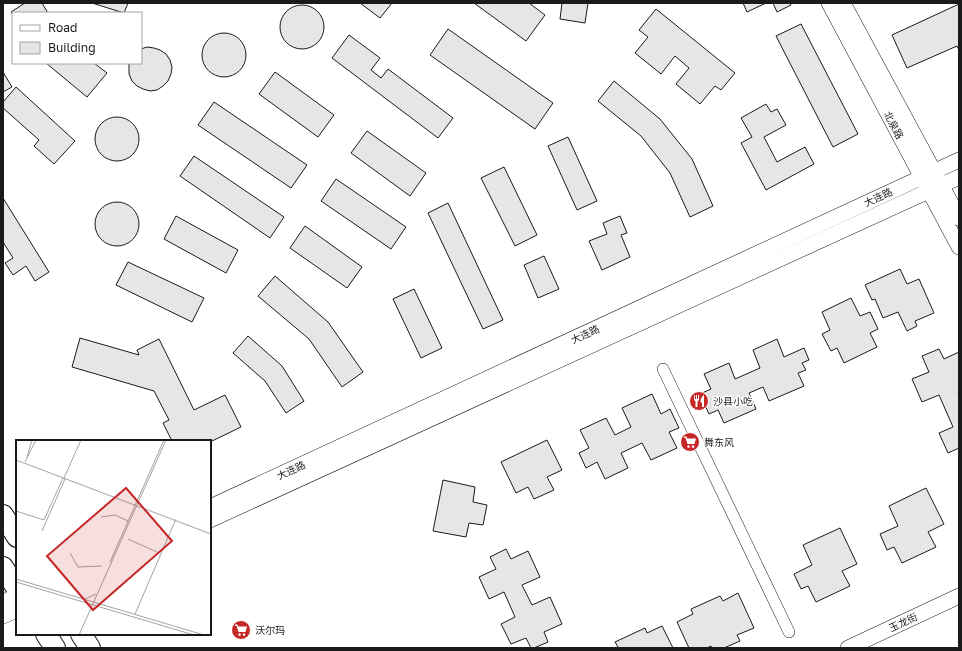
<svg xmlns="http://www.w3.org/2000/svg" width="962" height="651" font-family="'Golos Text','Noto Sans SC',sans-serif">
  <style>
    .building { fill: #e6e6e6; stroke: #1a1a1a }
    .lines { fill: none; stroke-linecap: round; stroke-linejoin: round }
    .street-casing { stroke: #1a1a1a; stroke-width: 12 }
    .secondary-casing { stroke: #1a1a1a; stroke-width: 16 }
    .highway-casing { stroke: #1a1a1a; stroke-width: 22 }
    .street { stroke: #fff; stroke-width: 11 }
    .secondary { stroke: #fff; stroke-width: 15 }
    .highway { stroke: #fff; stroke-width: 20 }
    .labels { text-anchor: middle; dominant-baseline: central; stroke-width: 3; stroke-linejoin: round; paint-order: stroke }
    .street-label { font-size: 10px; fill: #1a1a1a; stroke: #fff }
    .poi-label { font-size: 10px; fill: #1a1a1a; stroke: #fff; text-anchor: start }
    .inset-road { fill: none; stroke: #a3a3a3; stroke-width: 1 }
    .view { fill: #c62828; fill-opacity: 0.15; stroke: #c62828; stroke-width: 2 }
    .inset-edge { fill: none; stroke: #1a1a1a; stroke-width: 2 }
  </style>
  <rect width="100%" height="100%" fill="#fff"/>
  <g class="building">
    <polygon points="25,3 42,3 48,13 13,13 13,15 11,12"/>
    <polygon points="92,3 128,3 124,13"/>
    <polygon points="360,3 392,3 380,18"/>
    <polygon points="474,3 529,3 545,15 526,41"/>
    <polygon points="562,3 588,3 585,23 560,19"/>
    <polygon points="743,3 766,3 747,12"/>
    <polygon points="773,3 790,3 791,5 777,12"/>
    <polygon points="959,4 959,50 957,46 907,68 892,35"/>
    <circle cx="302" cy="27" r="22"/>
    <polygon points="656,9 735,73 721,90 715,86 700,104 676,84 689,68 675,56 661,74 635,53 648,37 639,30"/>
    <polygon points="801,24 858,134 833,147 776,36"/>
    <polygon points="448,29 553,103 535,129 430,55"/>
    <circle cx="224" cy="55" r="22"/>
    <polygon points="349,35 380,58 371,70 381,78 388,69 453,118 438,138 332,58"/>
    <polygon points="147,47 154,48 160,50 166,54 170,60 172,67 171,74 168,81 163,86 157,90 150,91 143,89 137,86 132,81 129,74 129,63 141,63 141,49"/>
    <polygon points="46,63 94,63 107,73 87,97"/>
    <polygon points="3,72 12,87 3,92"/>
    <polygon points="275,72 334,115 318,137 259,94"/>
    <polygon points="614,81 660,119 692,159 713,206 690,217 670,173 641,136 598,101"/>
    <polygon points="16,87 75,141 54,164 34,146 39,140 3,108 3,102"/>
    <polygon points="214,102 307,165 291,188 198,125"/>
    <polygon points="766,104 771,112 777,109 786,125 764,137 777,162 805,147 814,164 766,190 741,143 752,137 741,118"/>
    <circle cx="117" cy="139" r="22"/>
    <polygon points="367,131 426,173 410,196 351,153"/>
    <polygon points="568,137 597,201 577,210 548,146"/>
    <polygon points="194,156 284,217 270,238 180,176"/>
    <polygon points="504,167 537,235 515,246 481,178"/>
    <polygon points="336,179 406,227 391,249 321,201"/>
    <polygon points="3,198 49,272 35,281 26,266 13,275 5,263 13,258 3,242"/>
    <circle cx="117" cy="224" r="22"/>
    <polygon points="448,203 503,320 483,329 428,213"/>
    <polygon points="176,216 238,250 226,273 164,239"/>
    <polygon points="620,216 627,233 621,235 630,257 602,270 589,241 607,234 603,223"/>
    <polygon points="305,226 362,267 347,288 290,248"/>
    <polygon points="544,256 559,289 538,298 524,265"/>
    <polygon points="128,262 204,298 192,322 116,285"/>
    <polygon points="900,269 907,284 919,279 934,313 915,321 917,326 907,331 898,312 883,318 875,299 872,300 865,285"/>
    <polygon points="275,276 328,322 363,372 342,387 309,339 258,296"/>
    <polygon points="414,289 442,348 421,358 393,299"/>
    <polygon points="851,298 860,316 870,312 878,329 870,333 877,347 844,363 837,348 831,351 822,334 830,330 822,312"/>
    <polygon points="248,336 282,366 304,401 286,413 265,381 233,353"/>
    <polygon points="80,338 139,355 137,350 159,339 194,410 225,395 241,427 210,442 210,441 172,441 163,423 169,420 154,391 72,367"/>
    <polygon points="777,339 784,357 804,348 809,360 802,363 806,370 798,373 804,386 769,401 763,387 749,393 756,409 724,423 718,410 709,414 700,394 711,389 704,374 729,363 735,379 760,368 753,350"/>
    <polygon points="939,349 944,359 959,352 959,392 958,393 959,395 959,448 948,453 939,433 953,427 939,395 922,402 912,379 929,372 922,356"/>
    <polygon points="652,394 661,414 670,409 679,428 669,432 677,448 651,460 642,443 621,453 628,468 605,479 597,462 586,468 579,453 589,448 580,430 606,418 615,435 631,427 622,408"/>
    <polygon points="547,440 562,470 547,477 554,490 534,499 528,487 516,493 501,462"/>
    <polygon points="443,480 475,487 473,502 487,505 483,525 469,523 466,537 433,531"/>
    <polygon points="926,488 944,524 928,532 936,547 902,563 894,547 887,550 880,534 898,526 889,506"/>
    <polygon points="840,528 857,564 842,571 850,586 816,602 808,586 801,589 794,574 812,565 803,545"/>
    <polygon points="506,549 511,559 528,551 540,577 522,585 532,605 550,597 562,624 544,632 548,642 534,648 531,648 526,638 511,644 501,624 515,617 504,592 489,599 479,577 496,569 490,557"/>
    <polygon points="738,593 754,628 737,635 740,641 724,648 712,648 711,646 707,648 689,648 677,622 693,614 691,609 720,596 723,601"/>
    <polygon points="662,626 673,648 615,648 618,647 615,642 645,628 647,633"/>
  </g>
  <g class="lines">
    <g class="street-casing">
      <polyline id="street" points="663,369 789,632"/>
    </g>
    <g class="secondary-casing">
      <g id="secondary">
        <polyline points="829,3 959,247"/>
        <polyline points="843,3 959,218"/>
        <polyline points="210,507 959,160"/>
        <polyline points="210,520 959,177"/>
        <polyline points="3,603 17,595"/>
        <polyline points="3,616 17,610"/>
        <polyline points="848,648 959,596"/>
      </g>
    </g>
    <g class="highway-casing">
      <g id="highway">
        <polyline points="3,515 17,537"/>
        <polyline points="3,567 17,589"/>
        <polyline points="46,634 55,648"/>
        <polyline points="81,634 90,648"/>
      </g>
    </g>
    <use href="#street" class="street"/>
    <use href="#secondary" class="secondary"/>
    <use href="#highway" class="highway"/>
  </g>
  <defs>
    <g id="restaurant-disc" transform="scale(1)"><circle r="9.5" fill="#c62828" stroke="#fff"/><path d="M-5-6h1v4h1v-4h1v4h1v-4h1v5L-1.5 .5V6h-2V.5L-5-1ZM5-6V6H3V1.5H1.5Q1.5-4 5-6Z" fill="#fff"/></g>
    <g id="supermarket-disc" transform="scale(1)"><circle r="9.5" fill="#c62828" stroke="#fff"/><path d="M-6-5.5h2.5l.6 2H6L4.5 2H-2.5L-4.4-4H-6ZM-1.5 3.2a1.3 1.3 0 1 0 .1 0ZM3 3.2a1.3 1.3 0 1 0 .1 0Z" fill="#fff"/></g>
  </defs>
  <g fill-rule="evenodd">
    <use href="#restaurant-disc" x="699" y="401"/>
    <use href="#supermarket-disc" x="690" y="442"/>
    <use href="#supermarket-disc" x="241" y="630"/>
  </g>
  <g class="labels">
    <g class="street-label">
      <text transform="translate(894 125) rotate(62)">北泉路</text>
      <text transform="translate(878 197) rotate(-25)">大连路</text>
      <text transform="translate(585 334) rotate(-25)">大连路</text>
      <text transform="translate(291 470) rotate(-25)">大连路</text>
      <text transform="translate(903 622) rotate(-25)">玉龙街</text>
    </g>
    <g class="poi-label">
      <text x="713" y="401">沙县小吃</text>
      <text x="704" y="442">舞东风</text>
      <text x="255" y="630">沃尔玛</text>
    </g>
  </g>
  <g transform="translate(16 440)">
    <rect width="195" height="195" fill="#fff"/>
    <path class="inset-road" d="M11,17L16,0M0,20L195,94M9,22L20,0M48,38L65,0M0,71L28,80L47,38M85,77L99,75L112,81M26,91L49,39M112,99L141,112M54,113L62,127L86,126M94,122L148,0M0,139L188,195M0,142L178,195M69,159L80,154M119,174L160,79M63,195L150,0"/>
    <path class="view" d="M110,48L156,101L77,170L31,116Z"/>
    <rect width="195" height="195" class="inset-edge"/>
  </g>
  <rect width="962" height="651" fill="none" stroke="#1a1a1a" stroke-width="8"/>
  <rect x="12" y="12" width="130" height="52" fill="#ffffff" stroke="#a3a3a3"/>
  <rect x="20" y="25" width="20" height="6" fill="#ffffff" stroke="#a3a3a3"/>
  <text x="48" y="32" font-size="12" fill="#1a1a1a">Road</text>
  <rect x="20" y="42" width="20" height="12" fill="#e6e6e6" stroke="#a3a3a3"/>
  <text x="48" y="52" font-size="12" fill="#1a1a1a">Building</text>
</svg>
